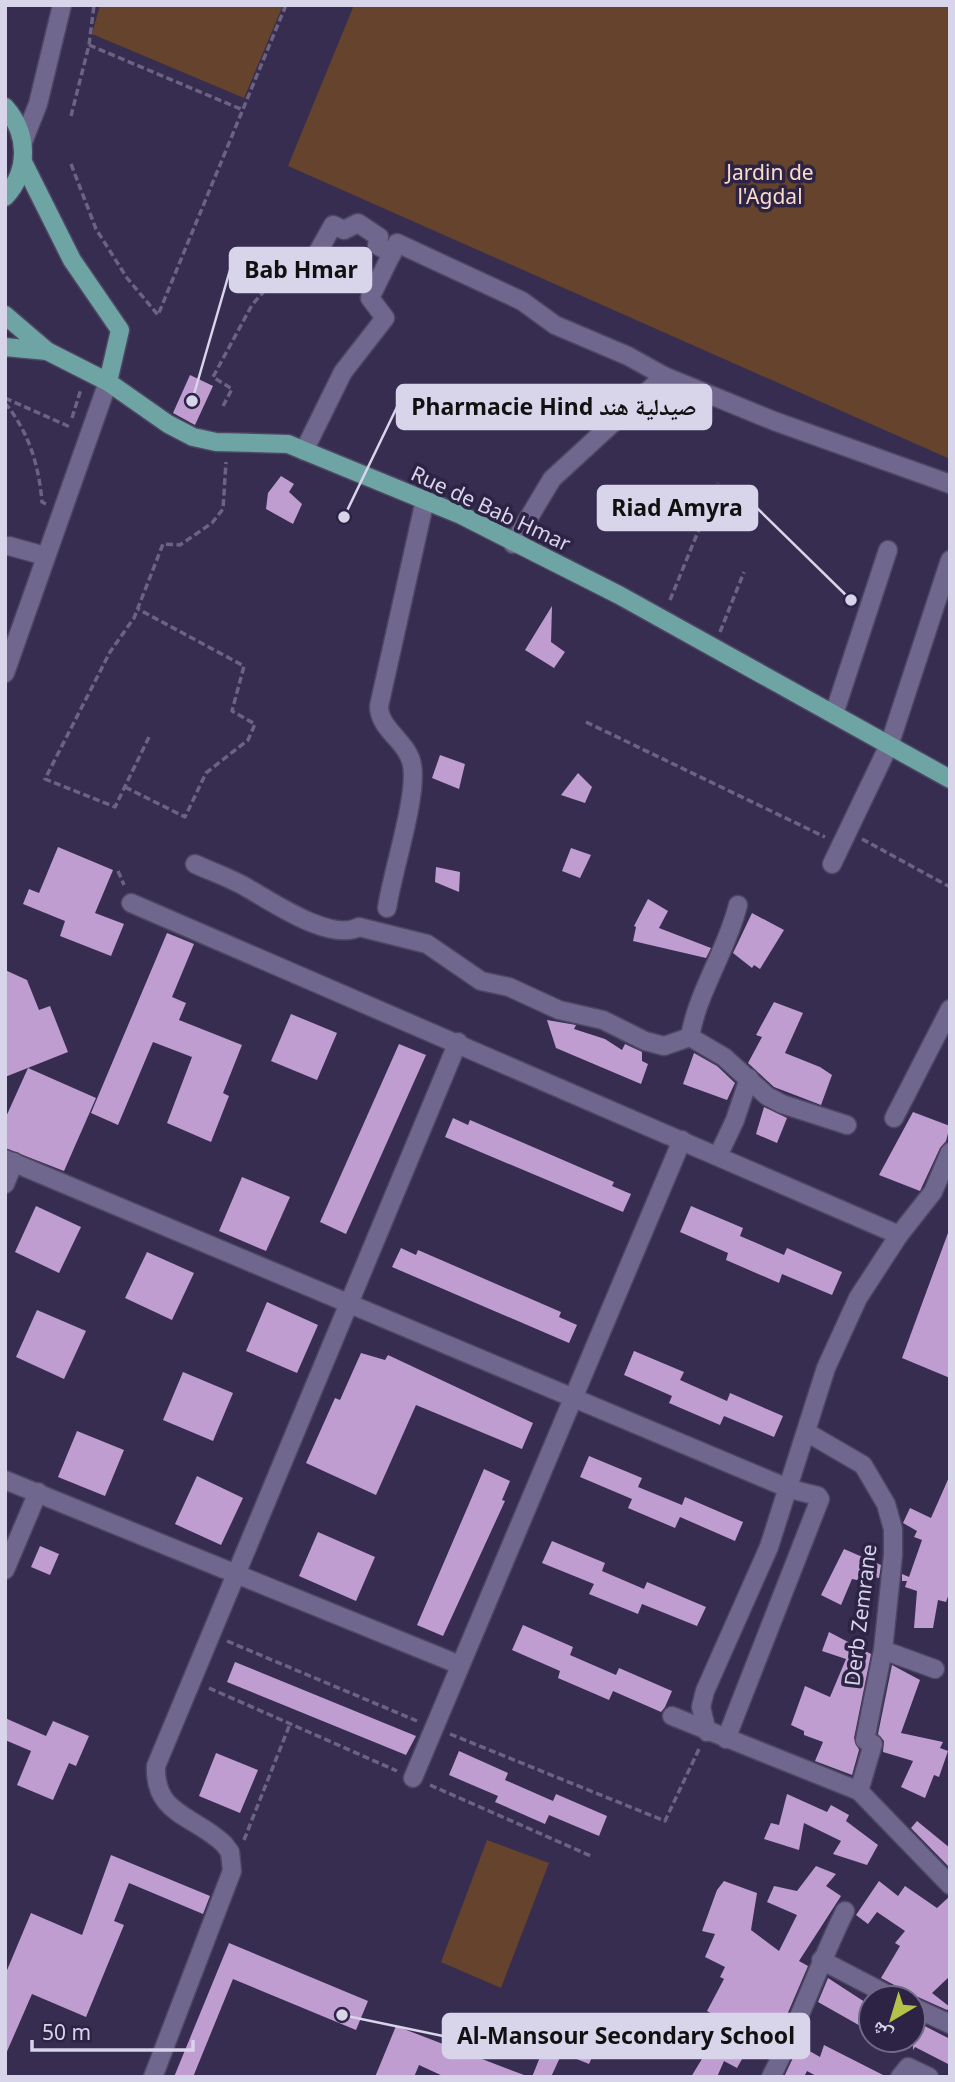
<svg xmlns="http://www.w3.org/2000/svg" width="955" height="2082" font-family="'Noto Sans','Noto Naskh Arabic',sans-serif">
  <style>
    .green { fill: #65432c }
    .building { fill: #c09dd0 }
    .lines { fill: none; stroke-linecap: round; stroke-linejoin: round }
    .minor-casing { stroke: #4e4763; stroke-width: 21 }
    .major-casing { stroke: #4e4763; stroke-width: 21 }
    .path { stroke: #6b6382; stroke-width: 3.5; stroke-dasharray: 7 3.5; stroke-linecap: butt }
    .minor { stroke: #6f678d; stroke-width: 18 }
    .major { stroke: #6ea4a4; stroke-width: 18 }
    .labels { text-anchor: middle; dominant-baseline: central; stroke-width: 7; stroke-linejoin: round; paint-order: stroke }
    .park-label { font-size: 21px; fill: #fbdcc7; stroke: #2c2345 }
    .street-label { font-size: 21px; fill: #d8d4ea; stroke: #2c2345 }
    .leader { fill: none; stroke: #d8d4ea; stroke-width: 2.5 }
    .callout-dot { fill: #d8d4ea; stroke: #2c2345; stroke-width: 2.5 }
    .callout { fill: #d8d4ea; stroke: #d8d4ea; stroke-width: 2.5 }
    .callout-label { font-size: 23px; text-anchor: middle; font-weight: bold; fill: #111 }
  </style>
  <rect width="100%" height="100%" fill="#362d50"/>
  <g class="green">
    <polygon points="100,5 283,5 244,98 92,34"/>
    <polygon points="354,5 950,5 950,459 288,166"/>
    <polygon points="487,1840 549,1863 501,1988 441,1962"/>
  </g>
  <g class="building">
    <polygon points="190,375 213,386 195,425 173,413"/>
    <polygon points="281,476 294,484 289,492 302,504 293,524 266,509 268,493"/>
    <polygon points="552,606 551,642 565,652 554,668 525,650"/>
    <polygon points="440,755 465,764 459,789 432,778"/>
    <polygon points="578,773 592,787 585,803 561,795"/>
    <polygon points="58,847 113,870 95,913 124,924 111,956 60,936 65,921 23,904 29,889 39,893"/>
    <polygon points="571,848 591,855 580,878 562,871"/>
    <polygon points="436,867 460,872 459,892 435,882"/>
    <polygon points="648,899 668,911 659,928 711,948 706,958 633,941 636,927 634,926"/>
    <polygon points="752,913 784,930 760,969 754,965 752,968 733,953"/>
    <polygon points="167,933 194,944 172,997 186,1003 179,1020 242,1045 223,1093 229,1096 211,1142 167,1123 192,1057 153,1042 118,1125 91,1113"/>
    <polygon points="5,970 27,980 39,1010 50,1006 68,1052 5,1077"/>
    <polygon points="774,1002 803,1013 785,1053 820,1067 832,1075 821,1105 774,1087 748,1063 762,1037 756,1035"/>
    <polygon points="291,1014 337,1033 317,1080 271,1061"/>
    <polygon points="547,1020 576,1025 574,1029 605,1039 622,1050 625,1044 642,1052 642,1061 648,1064 641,1084 556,1048"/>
    <polygon points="399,1044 426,1055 346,1234 320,1222"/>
    <polygon points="694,1053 717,1066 735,1083 727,1100 683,1084"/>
    <polygon points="28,1068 96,1098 64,1171 5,1148 5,1119"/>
    <polygon points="764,1107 787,1118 777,1143 756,1134"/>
    <polygon points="913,1112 950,1126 946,1141 940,1148 920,1191 879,1175"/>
    <polygon points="453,1118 468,1125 470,1120 614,1182 612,1186 631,1194 623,1212 445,1137"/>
    <polygon points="242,1177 290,1197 266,1251 219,1231"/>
    <polygon points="36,1206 81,1227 59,1273 15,1252"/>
    <polygon points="691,1206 743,1228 740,1236 784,1255 787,1248 842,1272 832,1295 782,1274 779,1283 726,1260 728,1253 680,1232"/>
    <polygon points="948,1233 950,1234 950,1378 902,1358"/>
    <polygon points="401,1248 416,1255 418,1250 561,1312 559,1317 577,1325 569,1343 392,1267"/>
    <polygon points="147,1252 194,1273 172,1320 125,1298"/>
    <polygon points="267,1302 318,1325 297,1373 246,1351"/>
    <polygon points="37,1310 86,1331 64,1379 16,1357"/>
    <polygon points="634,1351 684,1372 680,1380 727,1401 730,1393 783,1416 774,1437 724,1416 720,1425 669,1403 672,1396 624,1375"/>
    <polygon points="361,1353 385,1360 388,1355 533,1423 522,1449 416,1405 376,1495 306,1463 335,1398 340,1400"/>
    <polygon points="183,1372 233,1393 213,1441 163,1420"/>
    <polygon points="77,1431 124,1450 105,1496 58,1477"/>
    <polygon points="589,1456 642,1478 638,1487 682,1505 685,1497 743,1522 735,1541 680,1517 675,1528 628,1508 632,1499 580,1477"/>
    <polygon points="484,1469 510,1481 502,1500 505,1501 443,1636 417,1625"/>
    <polygon points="950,1475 950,1591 946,1602 938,1600 933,1628 914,1628 917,1591 905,1587 907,1581 902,1581 902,1574 909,1577 922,1540 914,1537 917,1531 903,1523 910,1508 931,1518"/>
    <polygon points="197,1476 243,1498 221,1545 175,1524"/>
    <polygon points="318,1532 375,1557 356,1601 299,1576"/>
    <polygon points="552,1541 605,1563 602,1571 644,1589 647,1582 706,1607 697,1626 642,1604 638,1614 589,1594 594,1584 542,1563"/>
    <polygon points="40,1546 59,1554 50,1575 31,1567"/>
    <polygon points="844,1549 881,1565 879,1578 864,1576 862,1581 852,1579 841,1605 821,1595"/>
    <polygon points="523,1625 573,1647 570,1655 616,1675 619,1668 672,1691 665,1707 661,1712 613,1691 609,1700 558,1678 560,1671 512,1650"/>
    <polygon points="829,1632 871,1654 854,1738 859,1750 852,1775 815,1761 823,1742 804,1735 804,1731 791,1725 805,1686 830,1697 846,1659 822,1651"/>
    <polygon points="235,1662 416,1736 406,1755 227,1682"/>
    <polygon points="892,1665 920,1680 901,1733 943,1742 940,1748 948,1751 939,1777 934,1775 925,1798 901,1787 913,1761 883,1752 884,1741 878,1734"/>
    <polygon points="5,1718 46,1736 53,1721 89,1736 76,1766 69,1763 53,1800 17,1785 31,1751 5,1740"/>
    <polygon points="459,1751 508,1773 505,1780 553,1801 556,1794 607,1816 599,1836 549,1815 545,1824 495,1802 498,1796 449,1775"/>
    <polygon points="216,1753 258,1770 240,1813 199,1796"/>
    <polygon points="787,1794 827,1812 831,1805 849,1815 846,1821 878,1845 867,1865 833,1854 841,1841 804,1823 799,1850 764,1839 771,1823 779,1825"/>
    <polygon points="917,1821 950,1848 950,1868 911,1828"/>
    <polygon points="111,1855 210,1896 203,1914 129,1883 114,1921 124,1925 86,2017 32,1994 5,2056 5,1975 31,1913 82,1935"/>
    <polygon points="816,1866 836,1874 826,1886 841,1896 799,1961 808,1966 775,2043 756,2034 737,2068 724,2061 717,2077 691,2077 725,2021 707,2011 724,1979 720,1977 725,1967 705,1957 715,1934 702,1931 717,1890 724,1881 757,1893 751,1930 779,1951 797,1915 767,1902 774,1886 797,1891"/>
    <polygon points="879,1881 898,1896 905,1886 937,1908 950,1896 950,1976 932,1993 950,2007 947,2010 918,1997 905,1998 900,1988 881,1978 900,1946 895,1943 905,1931 877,1912 868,1924 856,1915"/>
    <polygon points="229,1943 368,2001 356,2030 233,1979 193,2077 174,2077"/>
    <polygon points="828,1978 871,2006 871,2032 818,2002"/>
    <polygon points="528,2013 557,2025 560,2018 573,2024 572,2034 597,2046 589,2064 562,2053 551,2077 532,2077 544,2047 518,2036"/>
    <polygon points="913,2020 950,2039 950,2065 915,2047 913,2050"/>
    <polygon points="396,2026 524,2075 523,2077 445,2077 419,2065 414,2077 375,2077"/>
    <polygon points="799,2045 820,2057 824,2045 887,2077 818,2077 807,2071 804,2077 784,2077"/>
  </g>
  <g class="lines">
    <g class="minor-casing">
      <g id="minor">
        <polyline points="23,142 38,104 62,5"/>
        <polyline points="282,269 304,277 333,225 344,230 358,223 379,237 377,245 392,254"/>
        <polyline points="304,451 343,372 385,318 370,298 397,243 522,301 555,325 628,356 664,376 774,421 950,484"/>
        <polyline points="513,544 552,479 664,376"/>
        <polyline points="9,546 45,556"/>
        <polyline points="5,673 108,382"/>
        <polyline points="834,714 888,550"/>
        <path d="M195,864C212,872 233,879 249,889C274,903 331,942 359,927L427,944L481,981L509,987L559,1010L603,1020L645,1041L664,1046L690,1037L724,1057L767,1096L782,1104L847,1125"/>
        <polyline points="832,864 890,743 950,560"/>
        <polyline points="131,903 899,1235"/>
        <path d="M387,908C392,873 418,795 412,765C408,741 379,730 379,706L425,500"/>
        <path d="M690,1037C697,993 727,950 738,905"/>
        <polyline points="894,1118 950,1009"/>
        <polyline points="718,1156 735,1120 749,1078"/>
        <polyline points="5,1159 790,1489 818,1496 820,1499 726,1739"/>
        <polyline points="5,1184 14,1162"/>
        <polyline points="808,1433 863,1465 886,1504 893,1529 893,1555 883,1650 865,1740 873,1744 859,1791"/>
        <polyline points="5,1480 460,1665"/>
        <polyline points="5,1570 38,1492"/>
        <polyline points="883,1650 935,1669"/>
        <polyline points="672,1716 859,1791 950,1885"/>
        <polyline points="707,1732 701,1707 705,1691 769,1547 826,1368 858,1298 899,1235 933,1192 950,1152"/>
        <polyline points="413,1778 682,1140"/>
        <polyline points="821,1960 894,1998"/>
        <polyline points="913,2007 950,2024"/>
        <path d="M153,2077L232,1871L230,1852L224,1844C194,1815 154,1815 156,1766L458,1042"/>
        <path d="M771,2077C799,2023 818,1966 845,1911"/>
        <polyline points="900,2077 908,2067 929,2077"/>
      </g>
    </g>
    <g class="major-casing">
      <g id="major">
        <path d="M5,107C28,133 30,170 5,197"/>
        <polyline points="23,162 72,260 120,330 108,382"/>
        <polyline points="5,315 47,351 108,382 168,424 193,437 216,442 288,444 461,515 619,595 950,779"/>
        <polyline points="5,347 47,351"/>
      </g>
    </g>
    <g class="path">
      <polyline points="89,45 243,110"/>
      <polyline points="71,116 89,45 94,5"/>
      <polyline points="71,164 96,229 127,278 158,315 286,5"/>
      <polyline points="5,398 70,427"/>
      <path d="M5,403C29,432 39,466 42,502L46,504"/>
      <polyline points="223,406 232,389 213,377 252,305 272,282"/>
      <polyline points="72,418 81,389"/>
      <polyline points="670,600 718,483"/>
      <polyline points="720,632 744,572"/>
      <polyline points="586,722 825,837"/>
      <polyline points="149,737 115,807 45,779 110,652 134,618 163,544 180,545 212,523 223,509 226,462"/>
      <polyline points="125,787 185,817 206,773 248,740 255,724 232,711 244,666 138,609"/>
      <polyline points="862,839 950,887"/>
      <polyline points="118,871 124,885"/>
      <polyline points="227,1641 417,1721"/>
      <polyline points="209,1688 397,1771"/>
      <polyline points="450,1734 665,1821 699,1749"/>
      <polyline points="430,1785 591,1856"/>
      <polyline points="244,1840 290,1724"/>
    </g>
    <use href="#minor" class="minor"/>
    <use href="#major" class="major"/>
  </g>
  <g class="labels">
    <g class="park-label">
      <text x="770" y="172">Jardin de<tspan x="770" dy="24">l'Agdal</tspan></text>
    </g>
    <g class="street-label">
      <text transform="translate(491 508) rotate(25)">Rue de Bab Hmar</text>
      <text transform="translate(860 1615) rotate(-83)">Derb Zemrane</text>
    </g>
  </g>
  <path class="leader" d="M192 401L230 270M344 517L397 407M851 600L757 508M342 2015L443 2036"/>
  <g class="callout-dot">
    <circle cx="192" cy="401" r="7"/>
    <circle cx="344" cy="517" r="7"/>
    <circle cx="851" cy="600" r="7"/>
    <circle cx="342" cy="2015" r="7"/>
  </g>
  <g class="callout">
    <rect x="230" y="248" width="141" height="44" rx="7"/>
    <rect x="397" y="385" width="314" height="44" rx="7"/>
    <rect x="598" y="486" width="159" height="44" rx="7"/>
    <rect x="443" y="2014" width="366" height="44" rx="7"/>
  </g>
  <g class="callout-label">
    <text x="301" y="278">Bab Hmar</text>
    <text x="554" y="415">Pharmacie Hind صيدلية هند</text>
    <text x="677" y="516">Riad Amyra</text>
    <text x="626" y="2044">Al-Mansour Secondary School</text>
  </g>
  <rect width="955" height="2082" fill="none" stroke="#d8d4ea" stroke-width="14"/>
  <g transform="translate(892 2019) rotate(218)"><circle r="33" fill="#2c2345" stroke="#716a87" stroke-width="2"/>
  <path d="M0-5L12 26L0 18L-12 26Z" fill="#b5c249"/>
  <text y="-10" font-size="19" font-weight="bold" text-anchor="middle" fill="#d8d4ea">ش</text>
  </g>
  <path d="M32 2040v10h161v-10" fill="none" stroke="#d8d4ea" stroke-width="3.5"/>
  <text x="42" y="2040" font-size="21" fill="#d8d4ea" stroke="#2c2345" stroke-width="5" paint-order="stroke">50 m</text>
</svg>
